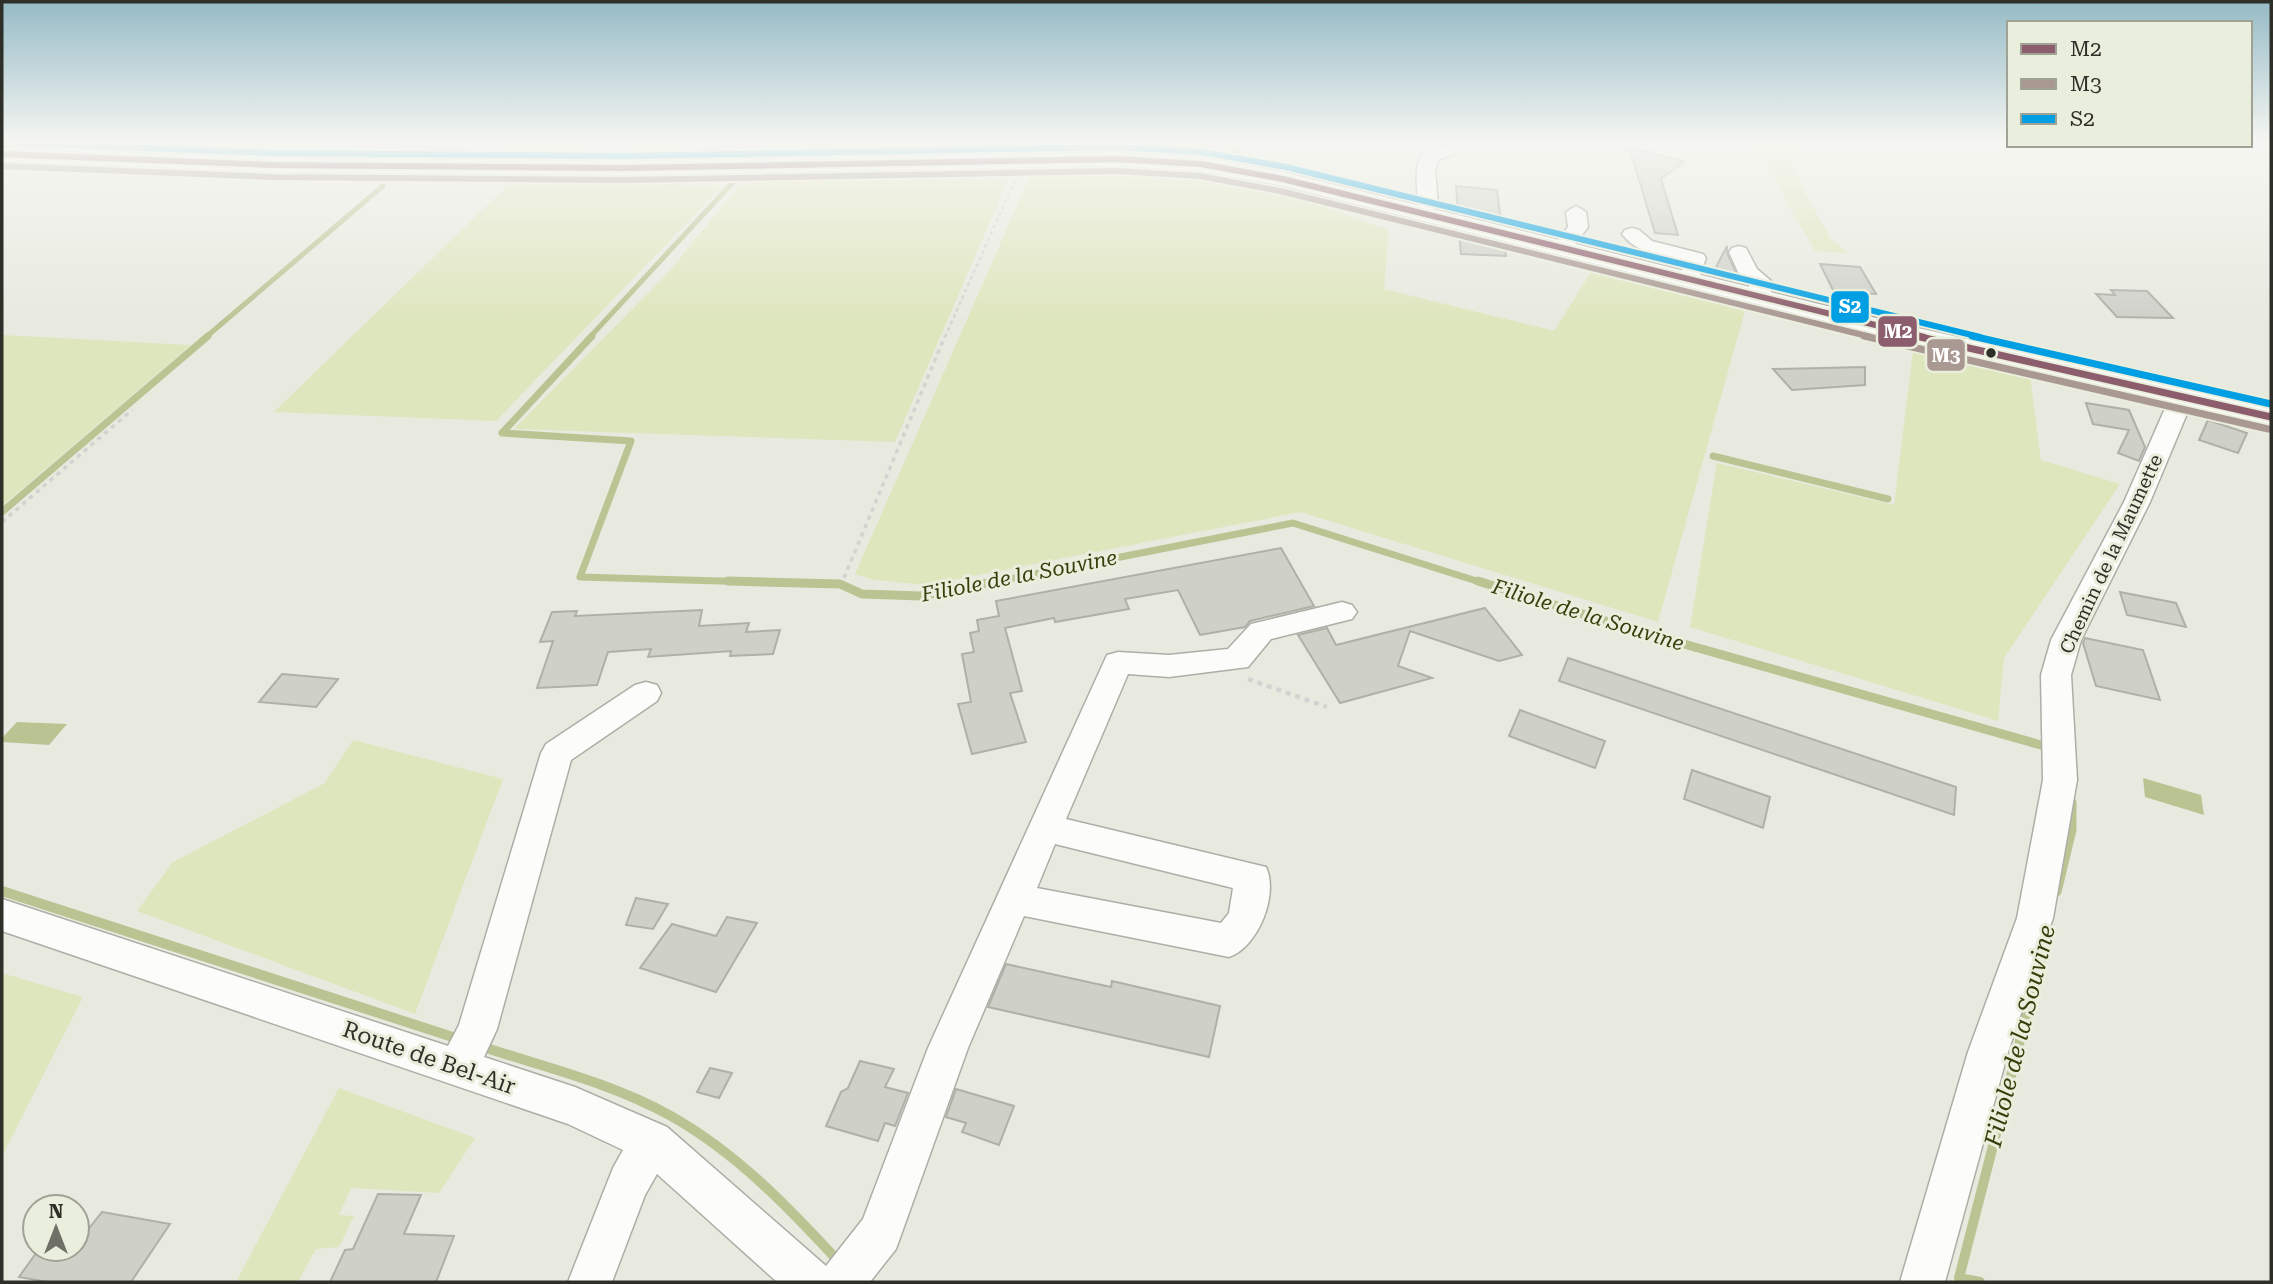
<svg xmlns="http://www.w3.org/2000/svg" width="2273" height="1284" font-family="'Roboto Serif',serif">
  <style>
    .green { fill: #dee6bd }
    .water { fill: #bac493 }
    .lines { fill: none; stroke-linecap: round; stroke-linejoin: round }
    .stream-far3 { stroke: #bac493; stroke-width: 5 }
    .stream-far2 { stroke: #bac493; stroke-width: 7 }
    .stream-far1 { stroke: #bac493; stroke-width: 9 }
    .stream { stroke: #bac493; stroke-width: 10 }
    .building { fill: #cfd1c9; stroke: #afb1a9; stroke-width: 2 }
    .minor-casing { stroke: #adaea6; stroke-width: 3 }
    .major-casing { stroke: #adaea6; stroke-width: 3 }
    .path-far2 { stroke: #d3d3d1; stroke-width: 2.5; stroke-dasharray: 3.5 3.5; stroke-linecap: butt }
    .path-far1 { stroke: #d3d3d1; stroke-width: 3.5; stroke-dasharray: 4.5 4.5; stroke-linecap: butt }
    .path { stroke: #d3d3d1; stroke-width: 4.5; stroke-dasharray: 5 5; stroke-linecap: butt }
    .minor { fill: #fcfcfa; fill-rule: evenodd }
    .major { fill: #fcfcfa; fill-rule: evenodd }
    .bus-1-far1-casing { stroke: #eaeedc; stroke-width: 10 }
    .bus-1-casing { stroke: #eaeedc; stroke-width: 11 }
    .bus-2-far1-casing { stroke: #eaeedc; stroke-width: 10 }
    .bus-2-casing { stroke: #eaeedc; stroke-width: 11 }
    .bus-3-far1-casing { stroke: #eaeedc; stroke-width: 10 }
    .bus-3-casing { stroke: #eaeedc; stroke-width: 11 }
    .bus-1-far1 { stroke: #8c5d6c; stroke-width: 6 }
    .bus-1 { stroke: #8c5d6c; stroke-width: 7 }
    .bus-2-far1 { stroke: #aa9893; stroke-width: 6 }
    .bus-2 { stroke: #aa9893; stroke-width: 7 }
    .bus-3-far1 { stroke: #009fe3; stroke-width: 6 }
    .bus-3 { stroke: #009fe3; stroke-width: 7 }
    .bus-dot { fill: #2e2f28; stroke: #eaeedc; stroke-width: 2.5 }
    .labels { text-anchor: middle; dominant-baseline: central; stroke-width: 6; stroke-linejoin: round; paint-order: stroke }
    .street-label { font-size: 19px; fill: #2e2f28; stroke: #eaeedc }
    .water-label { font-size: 21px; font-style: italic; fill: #373d0b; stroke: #eaeedc }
    .near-street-label { font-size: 23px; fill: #2e2f28; stroke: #eaeedc }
    .near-water-label { font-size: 24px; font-style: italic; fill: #373d0b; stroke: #eaeedc }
    .line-badge { stroke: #eaeedc; stroke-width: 2.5 }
    .badge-label { font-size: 19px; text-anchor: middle; font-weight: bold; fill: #fff }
  </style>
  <rect width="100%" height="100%" fill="#e8eae0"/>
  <g class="green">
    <polygon points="1753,143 1808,143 1787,149 1784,154 1830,238 1848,253 1815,251"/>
    <polygon points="1139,171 1200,178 1292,196 1389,230 1384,289 1554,331 1593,269 1746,307 1658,622 1300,512 927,585 875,580 855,574 1032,172"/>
    <polygon points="1010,175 895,442 514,429 666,275 745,178"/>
    <polygon points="513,180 722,186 496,421 274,412"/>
    <polygon points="2,335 191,345 2,506"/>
    <polygon points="1913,351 2030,376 2041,460 2120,484 2004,658 1998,721 1690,627 1717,463 1894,505"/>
    <polygon points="353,740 503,779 415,1014 137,911 173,862 325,783"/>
    <polygon points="2,973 83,997 2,1156"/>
    <polygon points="339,1088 475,1138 439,1193 351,1188 339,1215 354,1216 339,1247 316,1249 298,1282 236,1282"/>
  </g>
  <g class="water">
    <polygon points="17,722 67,724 49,745 2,742 2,738"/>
    <polygon points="2143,778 2201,795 2204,815 2145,797"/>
  </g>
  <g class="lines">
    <g class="stream-far3">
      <polyline points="1232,151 1248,162 1426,207"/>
      <polyline points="2,162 196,169"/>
      <polyline points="289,172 652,178 667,182 735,180 590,337"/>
      <polyline points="1816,304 1892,321"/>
      <polyline points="1909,325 1959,337"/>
      <polyline points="206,337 383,186"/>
    </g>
    <g class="stream-far2">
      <polyline points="592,336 502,433 631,441 580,577 793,583"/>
      <polyline points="1954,336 1959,337"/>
      <polyline points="1713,456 1888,499"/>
      <polyline points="2,512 208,336"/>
      <polyline points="989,583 1293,523 1483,583"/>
    </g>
    <g class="stream-far1">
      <polyline points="728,581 840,584 862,594 921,596 998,581"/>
      <polyline points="1478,581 1631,629 2041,745"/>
      <polyline points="2,891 8,893"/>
      <polyline points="2057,892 2072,830 2072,802"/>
    </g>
    <g class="stream">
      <polyline points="2,891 462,1040"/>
      <path d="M480,1046C544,1067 612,1083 671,1116C737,1153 789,1208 840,1263"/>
      <polyline points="1980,1282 1959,1278 2048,932"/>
    </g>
  </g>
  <g class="building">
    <polygon points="1630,150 1651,152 1684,162 1661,179 1678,235 1655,233"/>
    <polygon points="1456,186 1497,190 1501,223 1458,212"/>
    <polygon points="1459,233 1504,244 1506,256 1461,254"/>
    <polygon points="1727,246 1727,253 1740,282 1712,275"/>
    <polygon points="1820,264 1860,267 1876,294 1834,292"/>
    <polygon points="2111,290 2147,291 2173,318 2117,317 2096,294 2115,295"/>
    <polygon points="1865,367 1865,385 1792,390 1773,369"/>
    <polygon points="2086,403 2129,410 2145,447 2139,461 2118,453 2129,430 2093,424"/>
    <polygon points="2208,420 2247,433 2238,453 2199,440"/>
    <polygon points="1281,548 1314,606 1250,621 1245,627 1200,635 1178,590 1125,599 1129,609 1055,622 1054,618 1005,628 1022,691 1010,693 1026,742 972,754 958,704 971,702 962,654 974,652 970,633 979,631 977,620 999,616 996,601"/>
    <polygon points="2120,592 2176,603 2186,627 2127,615"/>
    <polygon points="1485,608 1522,655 1499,661 1410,631 1398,666 1432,678 1340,703 1298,635 1327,628 1336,645"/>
    <polygon points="702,610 699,626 749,623 746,632 780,630 773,654 730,656 731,651 648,657 651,649 608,652 597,685 537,688 553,641 540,642 552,612 577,611 575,616"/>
    <polygon points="2085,638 2143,650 2160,700 2096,686 2083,643"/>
    <polygon points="1568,658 1956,787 1954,815 1559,681"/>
    <polygon points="282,674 338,679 316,707 259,702"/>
    <polygon points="1520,710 1605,741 1595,768 1509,736"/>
    <polygon points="1692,770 1770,797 1763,828 1684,799"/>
    <polygon points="636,898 668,904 653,929 626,925"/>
    <polygon points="727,917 757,923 716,992 640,968 672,924 716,936"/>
    <polygon points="1006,964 1111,987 1112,981 1220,1006 1209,1057 988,1007"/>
    <polygon points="860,1061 894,1069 885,1087 908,1093 895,1126 885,1123 878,1141 826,1126 841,1092 848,1088"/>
    <polygon points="710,1068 732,1073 719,1098 697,1092"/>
    <polygon points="956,1089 1014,1106 999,1145 962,1132 966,1123 946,1117"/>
    <polygon points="378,1194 421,1195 404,1234 454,1236 436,1282 330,1282 345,1250 353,1249"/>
    <polygon points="102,1212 170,1224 131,1282 48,1282 19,1277 39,1249 77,1249 77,1225 90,1227"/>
  </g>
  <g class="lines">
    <g class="minor-casing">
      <g id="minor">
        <path d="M1447,146L1456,151L1453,155L1439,159L1435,171L1438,204L1426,218H1412L1409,214L1418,203C1418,190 1412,162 1425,152C1429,148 1441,147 1447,146Z"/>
        <polygon points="1576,206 1586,212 1588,227 1569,252 1555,252 1552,248 1568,227 1566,212"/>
        <path d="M1632,228L1639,230L1652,241L1703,254L1706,258L1697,284H1683L1679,280L1685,261C1662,256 1637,254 1622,234L1625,230Z"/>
        <polygon points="1739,246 1746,248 1757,269 1771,281 1771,298 1768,303 1752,303 1749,298 1749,283 1738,272 1729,252 1732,248"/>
        <polygon points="2182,390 2190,392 2194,397 2150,502 2081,640 2071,675 2077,780 2053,918 2008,1052 1945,1282 1900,1282 1968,1052 2017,918 2043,780 2041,675 2051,640 2124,502 2170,397 2174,392"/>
        <path d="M1342,602L1352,605L1357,612L1352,619L1271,639L1248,667L1169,677L1128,674L1066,819L1266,867C1279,895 1258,947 1229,957L1024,916L968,1048L896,1249L870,1282H777L657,1174L645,1195L612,1282H568L613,1168L623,1150L568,1124L2,931V899L448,1046L459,1025L541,753L546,744L635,685L646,682L657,685L661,693L657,701L571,760L497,1029L484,1057L575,1087L667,1127L826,1266L863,1219L928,1048L1107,655L1118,652L1169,655L1228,649L1251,624ZM1055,844L1233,888L1229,913L1221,923L1037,888Z"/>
      </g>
    </g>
    <g class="major-casing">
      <polygon id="major" points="2,147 273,158 622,161 1117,152 1201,157 1283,172 1896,323 2271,408 2271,426 1896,339 1283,186 1201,171 1117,166 622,175 273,172 2,161"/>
    </g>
    <polyline class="path-far2" points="945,337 1015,180"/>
    <g class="path-far1">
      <polyline points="2,522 132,410"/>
      <polyline points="844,578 945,336"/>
    </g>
    <polyline class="path" points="1248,679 1327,707"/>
    <use href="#minor" class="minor"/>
    <use href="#major" class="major"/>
    <g class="bus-1-far1-casing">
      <polyline id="bus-1-far1" points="2,154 273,165 622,168 1117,159 1201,164 1283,179 1924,337"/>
    </g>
    <g class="bus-1-casing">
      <polyline id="bus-1" points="1916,336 2271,417"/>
    </g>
    <g class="bus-2-far1-casing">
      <polyline id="bus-2-far1" points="2,166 273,177 622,180 1117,171 1200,176 1280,191 1871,337"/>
    </g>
    <g class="bus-2-casing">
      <polyline id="bus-2" points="1864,336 2268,429"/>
    </g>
    <g class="bus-3-far1-casing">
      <polyline id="bus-3-far1" points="21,143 273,153 622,156 1117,147 1202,152 1286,167 1980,337"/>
    </g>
    <g class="bus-3-casing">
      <polyline id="bus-3" points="1972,336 2271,404"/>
    </g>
    <use href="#bus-1-far1" class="bus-1-far1"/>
    <use href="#bus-1" class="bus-1"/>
    <use href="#bus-2-far1" class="bus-2-far1"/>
    <use href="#bus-2" class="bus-2"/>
    <use href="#bus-3-far1" class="bus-3-far1"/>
    <use href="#bus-3" class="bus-3"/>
  </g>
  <linearGradient id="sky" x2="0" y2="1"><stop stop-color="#95bac6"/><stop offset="0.44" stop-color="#f5f6f1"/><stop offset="1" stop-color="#f5f6f1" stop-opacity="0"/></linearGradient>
  <rect width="2273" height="322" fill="url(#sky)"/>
  <circle class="bus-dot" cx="1991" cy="353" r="6"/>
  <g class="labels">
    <g class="street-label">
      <text transform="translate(2111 554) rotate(-65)">Chemin de la Maumette</text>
    </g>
    <g class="water-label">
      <text transform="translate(1019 576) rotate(-11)">Filiole de la Souvine</text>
      <text transform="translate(1588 615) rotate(17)">Filiole de la Souvine</text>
    </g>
    <g class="near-street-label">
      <text transform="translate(429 1058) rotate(19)">Route de Bel-Air</text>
    </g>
    <g class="near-water-label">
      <text transform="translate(2020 1036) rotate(-76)">Filiole de la Souvine</text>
    </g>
  </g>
  <g class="line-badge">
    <rect x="1830" y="290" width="40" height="34" rx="7" fill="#009fe3"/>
    <rect x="1877" y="315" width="41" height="33" rx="7" fill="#8c5d6c"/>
    <rect x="1926" y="338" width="40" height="34" rx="7" fill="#aa9893"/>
  </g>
  <g class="badge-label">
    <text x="1850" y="313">S2</text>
    <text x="1898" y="338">M2</text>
    <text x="1946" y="362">M3</text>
  </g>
  <rect width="2273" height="1284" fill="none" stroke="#2e2f28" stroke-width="7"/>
  <rect x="2007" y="21" width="245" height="126" fill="#eaeedc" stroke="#9fa294" stroke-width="2"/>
  <rect x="2021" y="44" width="35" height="10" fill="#8c5d6c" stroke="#9fa294" stroke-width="2"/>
  <text x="2070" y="56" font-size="21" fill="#2e2f28">M2</text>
  <rect x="2021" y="79" width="35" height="10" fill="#aa9893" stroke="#9fa294" stroke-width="2"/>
  <text x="2070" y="91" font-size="21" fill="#2e2f28">M3</text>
  <rect x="2021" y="114" width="35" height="10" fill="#009fe3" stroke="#9fa294" stroke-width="2"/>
  <text x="2070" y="126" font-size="21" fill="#2e2f28">S2</text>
  <g transform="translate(56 1228)"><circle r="33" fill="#eaeedc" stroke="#9fa294" stroke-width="2"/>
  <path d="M0-5L12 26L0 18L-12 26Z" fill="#6f7068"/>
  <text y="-10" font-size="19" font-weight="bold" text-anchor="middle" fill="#2e2f28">N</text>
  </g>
</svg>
